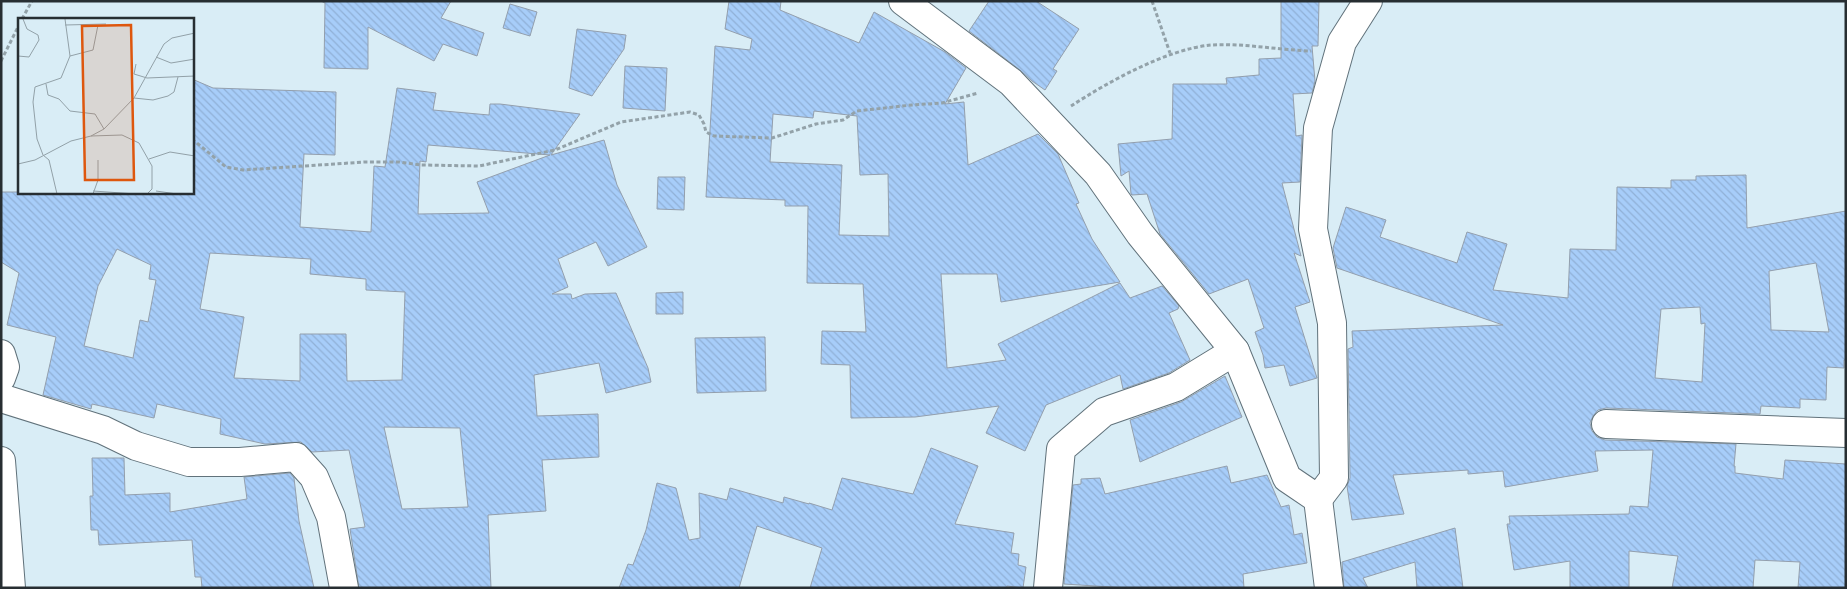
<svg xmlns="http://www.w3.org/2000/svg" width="1847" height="589" font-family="'Fira Sans',sans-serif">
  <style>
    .building { fill: url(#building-back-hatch); stroke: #939fad; fill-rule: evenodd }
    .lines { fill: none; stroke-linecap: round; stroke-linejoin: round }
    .minor-casing { stroke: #61727b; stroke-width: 30 }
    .path { stroke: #93a2a9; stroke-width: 3; stroke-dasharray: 4 2.5; stroke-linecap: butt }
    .minor { stroke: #fff; stroke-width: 28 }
    .inset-road { fill: none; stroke: #92a1a8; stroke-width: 1 }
    .view { fill: #de570e; fill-opacity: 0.15; stroke: #de570e; stroke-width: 2.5 }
    .inset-edge { fill: none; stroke: #272e32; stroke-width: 2.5 }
  </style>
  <defs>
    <pattern id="building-back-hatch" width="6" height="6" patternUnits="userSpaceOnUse" patternTransform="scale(1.25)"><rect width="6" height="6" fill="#a7cdf9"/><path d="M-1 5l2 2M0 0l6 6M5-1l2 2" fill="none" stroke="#90b0d6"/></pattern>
  </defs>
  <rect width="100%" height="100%" fill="#d9edf6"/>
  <g class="building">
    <polygon points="321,1 451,1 441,18 484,33 477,56 443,44 434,61 368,27 368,69 324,68 325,3"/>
    <path d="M729,1H781L780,10L859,43L874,12L945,52L966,68L945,104L964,102L968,165L1038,134L1058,154L1079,203L1076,204L1092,239L1120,282L1001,302L997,274H941L947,368L1006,360L998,344L1120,283L1130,298L1162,286L1179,306L1178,309L1169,313L1190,360L1169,373L1123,389L1120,375L1046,405L1025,451L986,433L999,406L915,417L851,418L850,365L821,364L822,331L866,332L863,284L807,283L808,206H785V200L706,197L715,46L750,50L752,39L725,29ZM814,111L857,116L860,175L888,174L889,236L839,235L842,165L770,162L773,114L813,118Z"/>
    <polygon points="989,1 1036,1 1079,29 1053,69 1057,71 1045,90 1032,81 1020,70 969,31"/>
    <polygon points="1281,1 1319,1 1318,46 1312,46 1315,81 1312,93 1293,94 1296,136 1302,135 1300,182 1282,183 1301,256 1294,253 1310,302 1295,307 1317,378 1290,386 1284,365 1265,368 1263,355 1255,332 1264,328 1248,279 1209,294 1160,234 1147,194 1132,195 1131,194 1129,171 1121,176 1118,144 1172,139 1173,84 1227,84 1226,78 1259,75 1259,59 1281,58"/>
    <polygon points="510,4 537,12 530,36 503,28"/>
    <polygon points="577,29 626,35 624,49 592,96 569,88"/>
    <polygon points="625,66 667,68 665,111 623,108"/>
    <path d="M192,79L213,88L336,92L335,155L304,154L300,227L371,232L374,166L385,167L397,88L436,93L433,110L489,115L490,104H500L580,114L551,155L604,140L617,185L647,247L608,266L596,242L558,259L568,287L552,294H571L572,299L585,294L616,293L648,368L651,382L606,393L599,363L534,375L537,416L598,414L599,457L542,460L546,511L488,515L491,588H359L350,529L365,527L349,450L312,452L301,442L265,444L220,434L221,419L157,404L154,418L92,404L91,409L43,395L56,337L7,325L19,273L1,262V192H192ZM428,145L550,155L477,182L489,213L418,214L420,161L426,162ZM117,249L151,265L149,279L156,280L148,322L140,320L133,358L84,346L98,286ZM210,253L311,259L310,274L366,279V290L405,292L402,380L347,381L346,334H300V381L234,378L244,317L200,309ZM384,427L460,428L468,507L402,509Z"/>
    <path d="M1746,175L1747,228L1846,211V360H1844V368L1827,367L1826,400L1800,399V408L1761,406L1760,414L1606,408L1598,410L1593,416L1590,423L1592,431L1597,437L1605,440L1736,444L1734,466H1735V473L1783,479L1785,460L1846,464V588H1798L1800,562L1755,560L1753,588H1672L1678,556L1629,551V588H1570V561L1514,570L1507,524H1510L1509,516L1629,514L1630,506L1648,507L1653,450L1595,451L1598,471L1505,487L1503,471L1468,474V470L1393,475L1404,514L1352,520L1347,486L1350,478L1348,349L1353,347L1352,331L1503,325L1337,268L1333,248L1346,207L1386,220L1380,237L1457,263L1467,232L1507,244L1493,290L1568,298L1570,249L1616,250L1617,187L1671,188V180H1696V176ZM1816,263L1829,332L1771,330L1769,271ZM1700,307L1701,324L1705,323L1702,382L1655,378L1661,309Z"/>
    <polygon points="658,177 685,177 684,210 657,209"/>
    <polygon points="683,292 683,314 656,314 656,293"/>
    <polygon points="765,337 766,391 697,393 695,338"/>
    <polygon points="1225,376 1242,417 1140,462 1130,420 1181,402"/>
    <polygon points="931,448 978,466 955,524 1014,533 1011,553 1019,554 1018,565 1026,567 1023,588 1007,586 1007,588 810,588 822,548 757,526 739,588 619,588 628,564 633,565 646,530 657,483 676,488 689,540 700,538 699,493 727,500 730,488 783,503 784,497 809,504 809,503 832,510 842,478 913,494"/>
    <polygon points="92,458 124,458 125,495 170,493 170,512 247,499 244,477 290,473 294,478 299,521 314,588 202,588 201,577 195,577 192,540 99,545 98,530 91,530 90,496 93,496"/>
    <polygon points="1227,466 1231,483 1267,475 1281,507 1289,505 1294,535 1302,533 1307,563 1243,574 1244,588 1127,588 1064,584 1073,485 1081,484 1081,479 1100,478 1105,494"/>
    <polygon points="1455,528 1463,588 1417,588 1415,562 1363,578 1368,588 1344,588 1342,562"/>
  </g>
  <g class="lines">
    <g class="minor-casing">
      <g id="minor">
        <polyline points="903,1 1011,82 1098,174 1140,234 1235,351 1287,478 1318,499 1329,588"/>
        <polyline points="1,354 5,367 1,378"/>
        <polyline points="1,398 103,430 136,446 189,462 240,462 296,457 314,477 331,517 344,588"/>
        <polyline points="1606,424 1846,433"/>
        <polyline points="1,461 11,588"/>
        <polyline points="1318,499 1334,478 1332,323 1313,229 1318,128 1342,42 1368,1"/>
        <polyline points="1048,588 1061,449 1104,412 1176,387 1235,351"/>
      </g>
    </g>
    <g class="path">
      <polyline points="1152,1 1170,53"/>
      <polyline points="22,19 32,1"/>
      <polyline points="1,61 19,25"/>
      <path d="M1071,106C1108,82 1167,49 1211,45C1244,43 1278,50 1311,51"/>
      <polyline points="192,139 226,167 243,170 365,162 399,162 421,165 479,166 555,150 621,122 690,112 699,115 704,124 706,132 714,136 772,138 816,124 843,120 857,111 912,105 942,103 978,93"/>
    </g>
    <use href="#minor" class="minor"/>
  </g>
  <g transform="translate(18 18)">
    <rect width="176" height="176" fill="#d9edf6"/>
    <path class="inset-road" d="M47,1L52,38M47,7L88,6M0,38L11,39L21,22L20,17L9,11L5,1M138,39L153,45L177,41M118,46L116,56L129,60L177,58M28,66L30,77L41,81L52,93L77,96L86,111M116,80L135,82L150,78L156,74L160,59M73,118L104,117L121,125L134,148V171L129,176M131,141L152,134L177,138M0,146L17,142L53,123L73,118L86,111L116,80L146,26L154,20L177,15M75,173L118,176M138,173L159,176M39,176L31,142L25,137L19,121L15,84L17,69L43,60L52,38L75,32L80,7M75,176L80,162V142"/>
    <path class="view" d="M113,7L116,162H67L64,8Z"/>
    <rect width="176" height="176" class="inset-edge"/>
  </g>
  <rect width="1847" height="589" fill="none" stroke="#272e32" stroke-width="5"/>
</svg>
